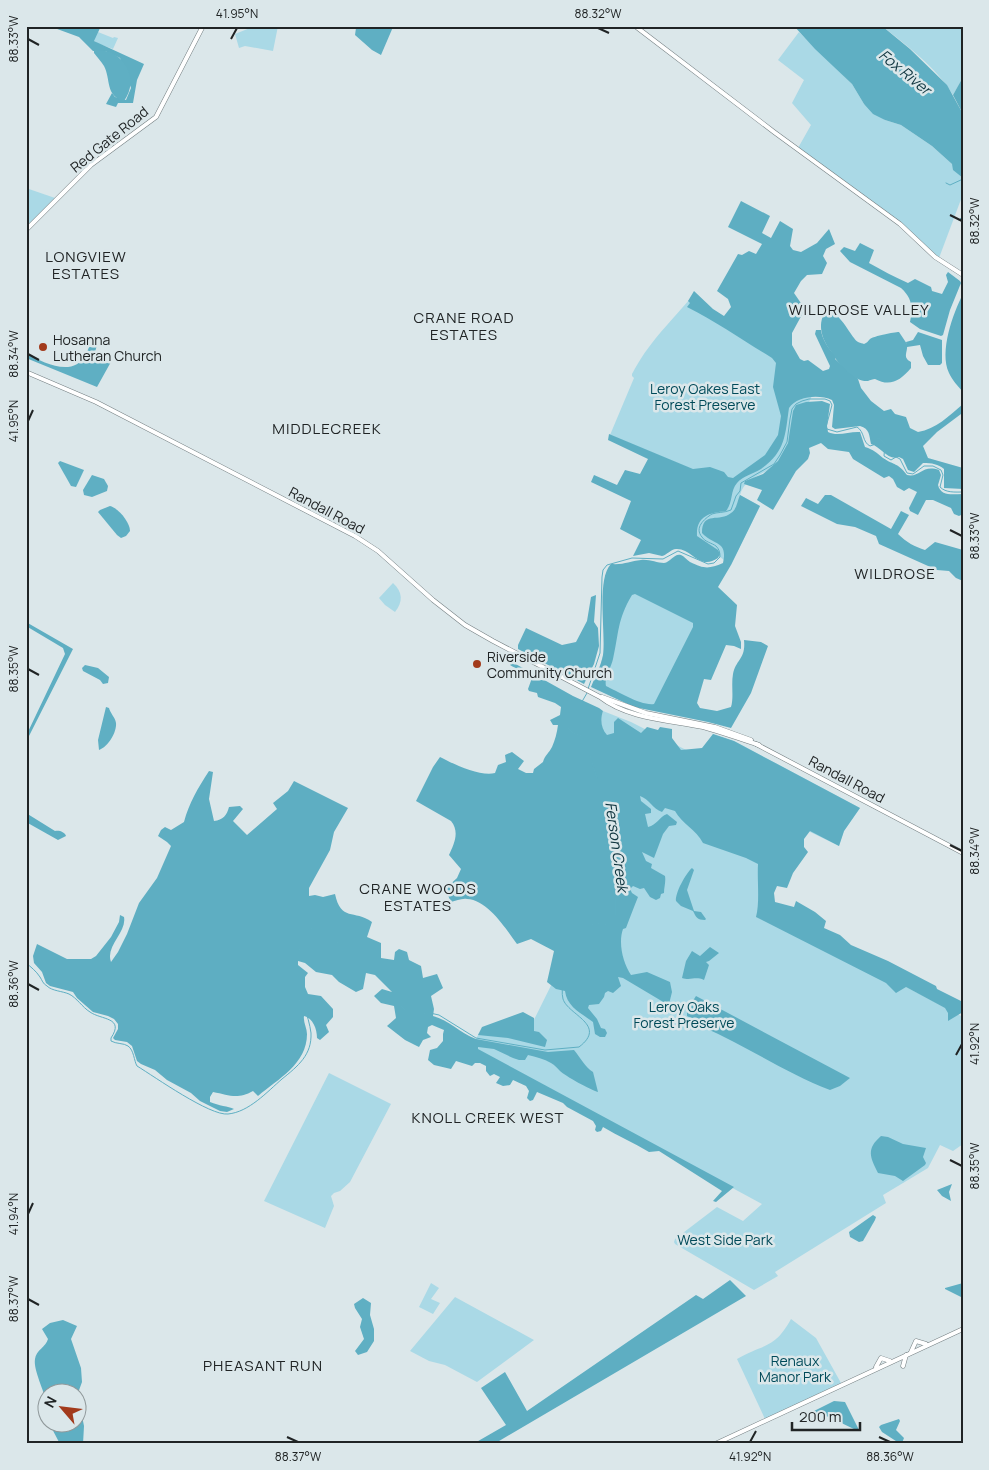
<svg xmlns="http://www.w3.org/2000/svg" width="989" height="1470" font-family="Manrope,sans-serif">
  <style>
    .green { fill: #aad9e6 }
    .forest { fill: #5eaec2; fill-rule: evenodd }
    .water { fill: #5fafc3 }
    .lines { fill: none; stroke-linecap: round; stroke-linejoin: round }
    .stream { stroke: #5fafc3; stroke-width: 1 }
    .major-casing { stroke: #747f82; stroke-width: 5 }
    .major { stroke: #fff; stroke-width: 4 }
    .ticks { fill: none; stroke: #202425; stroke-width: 2 }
    .poi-dot { fill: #a23a1b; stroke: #dbe7ea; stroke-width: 2 }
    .labels { text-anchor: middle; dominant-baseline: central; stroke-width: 5; stroke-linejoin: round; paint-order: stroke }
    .street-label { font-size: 14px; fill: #202425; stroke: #dbe7ea }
    .poi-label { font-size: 14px; fill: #202425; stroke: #dbe7ea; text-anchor: start }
    .park-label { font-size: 14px; fill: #004a59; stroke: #dbe7ea }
    .water-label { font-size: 15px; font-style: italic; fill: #0e343e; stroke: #dbe7ea }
    .neighbourhood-label { font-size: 15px; letter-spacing: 1px; fill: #202425; stroke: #dbe7ea }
    .neatline { fill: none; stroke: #202425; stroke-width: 2 }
    .ticks-label { font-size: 12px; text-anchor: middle; fill: #202425 }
  </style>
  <rect width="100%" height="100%" fill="#dbe7ea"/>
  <g class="green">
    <polygon points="255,26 278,26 273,51 245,46 239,48 235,34"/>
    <path d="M882,26H963V77L953,95C937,68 906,45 882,26Z"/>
    <polygon points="98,32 113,38 114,37 118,38 113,49 99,44 93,40"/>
    <polygon points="799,32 852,84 864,104 885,120 901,125 932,146 952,164 963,178 963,194 939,258 904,226 798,148 811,125 792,103 804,80 778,60"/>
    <polygon points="26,188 55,198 26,227"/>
    <path d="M689,300L819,382L809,402L794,411C791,429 790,449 777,463C764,476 745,476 740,495L760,506L731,565L688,534L718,480L610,435L634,378L632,376V374C649,342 667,326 689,300Z"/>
    <polygon points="605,575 715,596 654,708 639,703 595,683 604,653 605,639"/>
    <path d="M393,583C403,592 403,602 395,612L385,605L379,598Z"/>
    <polygon points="603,711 631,722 700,757 713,734 734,741 860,808 844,831 839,846 804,829 763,911 963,1017 963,1144 953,1151 940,1145 928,1168 883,1195 886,1203 775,1272 778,1276 754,1290 675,1244 674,1242 675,1239 717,1207 743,1221 762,1204 472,1047 479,1033 524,1040 575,937 556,804"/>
    <polygon points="329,1073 391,1104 350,1182 340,1191 334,1193 331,1196 334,1206 325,1228 264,1201"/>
    <polygon points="431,1283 439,1288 431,1299 440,1303 433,1314 419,1307"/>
    <polygon points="455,1297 534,1340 477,1382 445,1365 429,1361 410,1351"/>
    <path d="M791,1319L816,1338L841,1383L765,1419L737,1359C764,1343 774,1350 791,1319Z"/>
  </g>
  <g class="forest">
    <polygon points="49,26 101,26 94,41 144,64 137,80 133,103 118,103 116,107 106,104 112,93 115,97 126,100 131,88 120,58 105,51 93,51 79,37"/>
    <polygon points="963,77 963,114 953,95"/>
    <path d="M741,201L770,216L762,233L771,238L780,221L793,229L790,246L793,250L801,252L817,243L829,229L835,244L826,249L823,256L827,263L822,274L807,275L801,281L794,293L805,309L792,333V345L800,359L804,361L808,360L823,371L829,369L830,366L815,334L816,330H821C822,339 829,350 836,356L835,359L858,379L861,388L871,401L884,411L891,409L895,414L906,417L910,428L918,432C936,429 949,416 963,404V416L961,414L937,432L923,446L928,458L963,468V489L944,488V469C938,464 932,463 923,463L914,472L908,470L903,459L899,457C888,461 881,447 871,444C869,435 870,429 860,426L835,429L832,427L834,405L832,400C819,394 797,396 789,408C785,435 786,451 761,469C753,474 743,476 737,483C730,491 733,503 726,511C709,513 696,516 697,536L718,550L720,554L718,558C699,571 692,548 676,549C671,549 667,555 662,556L649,553L633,556L641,540L620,529L631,501L591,482L594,475L617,485L625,470L640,474L648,459L608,440L609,434L693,469L710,467L724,472L728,477L733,478L765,455L778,435L781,416L773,387L776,363L772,358C744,341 717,322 687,307L690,303L688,301L694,291L713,309L724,316L731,307L728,299L717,291L738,254L742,255L749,251L756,254L762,244L728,227Z"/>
    <path d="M860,243L874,250L869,263C882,270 894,277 908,283L915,279L931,287L932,291L942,294L948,282L946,275L948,272L960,281L961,283L950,310L943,335L941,336L920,329L910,322C913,307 912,298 901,288L850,262L840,251L844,247L855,251Z"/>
    <path d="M963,294V392C958,386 952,380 949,373C939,352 953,313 963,294Z"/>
    <polygon points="918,332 942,340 942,363 940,365 928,365 923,356 920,345 907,347 906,342 913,340"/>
    <path d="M822,401L830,404L827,426L828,432C838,437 850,431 860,432L865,447C874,450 876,452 883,458C895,466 897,462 907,475C920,478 922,464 939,470L941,475L938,485C941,497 953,494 963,494V514L959,516L954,514L951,508L933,500H926L918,515L910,511L909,508L917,492L909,488L904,491L897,487L893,479L889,476L884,478L853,459L849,452L828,449L821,443L809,448L810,453L808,459L796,471L773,510L757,500L762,490L744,484L745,481L763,474L778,461L788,443L793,411L796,405L806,402Z"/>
    <path d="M740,495L760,506L731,565L718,587L737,605L735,626L741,642V649L734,646L726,645L711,680L704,679L697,703L700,708L717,711L731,707C734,697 731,685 733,674C736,659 746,659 744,640L761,642L768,646L751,693L731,728L708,722L634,707L591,687C595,677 601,666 603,655C606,634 596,579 611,564C624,565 630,561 641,560C649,559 657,563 664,563C671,562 674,553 681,555C684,556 687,560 690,562C704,569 709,569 723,563C728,540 714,546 702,533C702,510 720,523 731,513C737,509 737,502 740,495ZM635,594L693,623V627L654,704C641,706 617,691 606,686C604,677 611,668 613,659C619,633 617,620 632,595Z"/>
    <path d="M825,495H831L891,529L901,511L909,515L898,534C906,542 915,547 925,550L935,542L963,550V581L956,578L949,571L937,570L879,544L876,536L855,527L837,524L801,506L806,498L818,504Z"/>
    <polygon points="596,595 594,622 598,628 599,646 594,664 584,684 518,649 518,645 526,628 562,645 576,642 587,621 591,597"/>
    <polygon points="26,622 73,649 29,736 26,749 26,736 65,654 63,648 26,626"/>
    <path d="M512,662L573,696L599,708L603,711C600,719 601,729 607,735L614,733V722L618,718L641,733L647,727L658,730L660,727L672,729V738L681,750L702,748L713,734L734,741L860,808L844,831L839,846L810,831L804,839V847L808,852L793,873L787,888L777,886L774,893L775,902L794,907L796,901L815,912L826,921L824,928L840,935L851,945L888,961L936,986L937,989L963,1002V1012L948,1021V1013L945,1008L906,987L896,993L886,983L756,917C760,902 757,880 758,864L746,858L703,843C696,829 682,824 675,811L665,808L662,812C653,809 649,799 640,796L641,801L651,809V813L645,814L648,827C657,825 659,817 667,814L677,822L676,825L669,826L663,834L654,858L642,852L646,861L652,864L651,868L665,876C666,882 664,887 664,893L661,894L660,898L656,900L650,897L644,888L640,889L633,886L630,889L632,893L638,897C634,907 630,917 626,928L623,929C618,943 623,963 631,975L647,972L670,982L672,992L669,1004L665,1003L623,978L618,977L621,986L613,993L608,991L605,993L604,997L599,1004L589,1005L588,1008L597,1019L601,1028L605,1029L607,1033L605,1037H600L595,1034L593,1022C581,1013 567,1007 565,991L556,989L547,982L554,951L531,939L517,944C506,929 488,900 467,899C462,898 456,901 451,902L445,889L457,878L461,869L449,855C454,844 460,832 451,821L416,801L433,767L440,757C453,764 481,777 495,773L498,765L506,762L505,755L512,752L524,761L518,769L526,773H533L534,769L543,762C545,755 549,753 552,747C555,740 557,733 558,725H553L550,720L560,715L561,707L555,703L538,697L537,693L529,691L528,689L532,678L510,665Z"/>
    <path d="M209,771L213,772L209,799L214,821C223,820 227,815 229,807L240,806L243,809L233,821L247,835L277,809L273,803L288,791L294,781L348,808L334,832L330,850L309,888V896L315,895L323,897L335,894C341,922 354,909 372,922L367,937L381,943V958L394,960L395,952L399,949L407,952L409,960L421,966L423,978L437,974L443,988L431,996L434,1009L433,1016C449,1020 460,1033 476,1039L548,1052L574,1050C580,1057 585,1067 593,1072L598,1092C591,1090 565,1076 560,1071C557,1068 555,1065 551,1063C544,1059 536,1057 528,1055L525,1060H519L513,1058L494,1049L478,1047V1049L734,1187L716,1202L713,1201L722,1191L659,1151L649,1152C634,1143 618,1136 603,1127L601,1131L597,1132L595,1130L596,1126L593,1121L567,1107L563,1103L537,1092L533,1100L530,1101L527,1098L529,1091L526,1086L513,1080L510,1085L503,1086L496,1083L500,1077L494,1074L490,1076L486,1071V1066L480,1063H475L472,1066L456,1061L451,1069L434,1065L428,1060L430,1050L437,1048L443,1041V1034L444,1030L432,1025L428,1027L427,1033L431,1037L423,1040L419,1047L405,1040L387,1026L396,1018L394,1006L381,1003L374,996L382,989L392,992L375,975L366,973L363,989L356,992L339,982L332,975L316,972L305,963L298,961V965L308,973L305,977V987L308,994L321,996L333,1009V1017L326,1025L329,1032L320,1040L317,1038C317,1029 313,1018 304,1016C303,1022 307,1028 307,1034C307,1064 278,1079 258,1096L253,1091C237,1100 229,1095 213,1092L210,1097V1102C219,1106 228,1106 234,1109L227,1112L220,1111L200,1101L191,1093L167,1080L155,1070L141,1064L137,1061L132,1046L127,1042L115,1040L113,1038L118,1029V1024L114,1019L108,1016L93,1012L77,998L73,992L50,986L46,983L42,972L34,963L33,956L37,944L67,959H91L96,956L111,937L119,922L120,915L124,917C127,932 105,946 111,962L118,952L127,934L139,903L157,878L171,846L167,842L158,836L161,830L165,827L171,830L184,822C189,803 198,788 209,771Z"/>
    <path d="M26,813L55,831C59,830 65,832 66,836L58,840L26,822Z"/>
    <path d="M710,947L719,953L709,961L706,962L709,965L704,980C695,976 691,981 682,978L686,961L692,951L700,956Z"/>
    <path d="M696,996L850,1078L840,1086L830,1090C785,1073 747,1046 703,1027V1024L687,1016V1010Z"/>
    <polygon points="523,1012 534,1018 534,1031 539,1032 547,1040 545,1047 508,1038 478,1035 482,1027"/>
    <polygon points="730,1280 746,1296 494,1444 473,1444 506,1425 481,1388 505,1372 527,1411 696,1295 703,1299"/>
  </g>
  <g class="water">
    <polygon points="360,26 393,27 381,55 372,50 355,35 356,28 359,28"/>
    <polygon points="794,26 882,26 910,49 947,85 963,114 963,178 953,170 952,164 932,146 901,125 885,120 873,114 864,104 852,84 815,49"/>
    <path d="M94,50C123,48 141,78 124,101C105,96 111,79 104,66C101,61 97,57 94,53Z"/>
    <path d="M826,311C839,312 847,329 854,338C856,342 861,343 864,344C867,343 868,341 870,339C874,336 894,332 899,332L907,344C908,353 902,357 911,362V368C900,381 890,387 875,379C873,379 870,380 868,381C855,382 842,367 835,358V356C824,345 815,325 826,311Z"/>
    <path d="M97,338L98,342L95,352L110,358L112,360L97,387L26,358V354C44,362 73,379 86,354C90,347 89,341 97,338Z"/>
    <polygon points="60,461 84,470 76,487 71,486 58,463"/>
    <polygon points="92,475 104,479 108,486 107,491 92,497 84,495 83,490"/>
    <path d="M110,506C118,508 130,522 130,531L126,536L121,538L117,535L98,512L100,510Z"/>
    <polygon points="85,665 98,668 109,677 108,683 103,684 100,680 83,671 82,668"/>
    <path d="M106,707L109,708C110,713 115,717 116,723C117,732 108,747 99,750L98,740Z"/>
    <path d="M692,868L694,870L687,890L694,911L701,912L706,919L705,920C697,920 696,917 693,911L681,906L676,901C675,893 686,873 692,868Z"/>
    <path d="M881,1136L888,1137L903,1144L926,1148L923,1157L926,1163L925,1165L903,1181L895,1176L878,1173C870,1157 866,1149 881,1136Z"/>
    <polygon points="952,1184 949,1192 951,1201 942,1196 937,1190"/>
    <polygon points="873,1215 876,1217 875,1220 863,1241 859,1242 850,1237 849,1232"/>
    <polygon points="963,1283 963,1298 945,1289 945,1288"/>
    <polygon points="363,1298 371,1303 370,1315 374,1329 374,1341 367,1352 358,1355 355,1351 364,1339 360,1327 362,1319 355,1308 354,1304"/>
    <path d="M63,1320L77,1326L71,1339L81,1368L82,1382L78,1393L48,1392L47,1418C47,1412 47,1407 46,1402C45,1392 33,1370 35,1359C36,1350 46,1347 48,1339L42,1329L50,1323Z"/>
    <polygon points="834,1401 845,1402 858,1428 858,1431 829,1417 812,1412"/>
    <polygon points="78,1413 82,1416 84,1426 83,1444 60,1444 49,1423 78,1422"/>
    <polygon points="899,1419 900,1421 896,1430 904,1438 902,1443 899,1443 882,1432 879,1427 881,1425"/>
  </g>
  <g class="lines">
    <g class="stream">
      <polyline points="946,183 950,185 963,179"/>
      <polyline points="959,220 963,216"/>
      <path d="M588,689L600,653L602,577L603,570L607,565L632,558L663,559L678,551L708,564L714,563L720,557C720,552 719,549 716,546C712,543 705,542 702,537C694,528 704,519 712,514C717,512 724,513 731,510L736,496L740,491L741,483L774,464L780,455L787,442L790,419L792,409L796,404L802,401L809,399H825L830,401L832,405L826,427L827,429L837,432L857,427C865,432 862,442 870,446L876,444L877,438H879L885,444L884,456L891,460L896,457L900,459L907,473L913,474L924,466H933L941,470L943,475L940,487C946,493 955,492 963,492"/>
      <path d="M26,963C31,967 36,971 40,977C42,980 43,984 47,986C52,991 62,991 69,994C77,998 82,1007 90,1012C101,1020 125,1017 111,1038V1041C116,1044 124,1043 128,1046C134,1050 134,1061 137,1066C155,1077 210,1116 228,1114C249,1112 267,1092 282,1079C298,1066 312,1055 311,1033C310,1025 307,1014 304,1007C299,997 286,990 285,979C283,968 296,962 299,953C301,946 297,941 296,934L305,926L318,931L333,943L342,942L347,944L361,953L393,982L397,988L401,1006L405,1010L419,1014L430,1013L439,1015L476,1038L545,1050L579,1047C608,1025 568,1015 563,999C560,989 566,959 571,950C577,942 584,934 590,926L595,923L609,925L612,923L615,915V898L611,885L614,871L612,863L605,842L606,825L600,805L597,779L590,755L588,744L582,736L573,733L568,728L569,724L587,693"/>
    </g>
    <g class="major-casing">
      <g id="major">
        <polyline points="635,26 774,132 900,224 935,257 963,275"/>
        <polyline points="26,230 91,165 156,117 203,26"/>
        <path d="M26,372L96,402L355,536L378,551L433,600L465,625L493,641L600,697C628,719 669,720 703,727C722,732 740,739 759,745"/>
        <polyline points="602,697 646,713 715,727 751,740"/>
        <polyline points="756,744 963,853"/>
        <polyline points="911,1352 916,1341 926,1344"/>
        <polyline points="903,1366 906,1355"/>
        <polyline points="876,1367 881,1358 890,1361"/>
        <polyline points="715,1444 963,1329"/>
      </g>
    </g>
    <use href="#major" class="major"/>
  </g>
  <path class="ticks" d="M598,28L609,33M28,39L39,45M231,39L237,28M950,215L962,221M28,354L39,360M28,421L33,410M950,530L962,536M28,669L39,675M950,845L962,851M28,984L39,990M956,1055L962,1044M950,1160L962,1166M28,1214L33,1203M28,1299L39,1305M287,1437L298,1442M879,1437L890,1442M750,1442L756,1431"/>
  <g class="poi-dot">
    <circle cx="43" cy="347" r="5"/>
    <circle cx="477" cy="664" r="5"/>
  </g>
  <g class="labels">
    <g class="street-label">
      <text transform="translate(109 139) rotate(-39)">Red Gate Road</text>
      <text transform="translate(327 510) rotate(28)">Randall Road</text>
      <text transform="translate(847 779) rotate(28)">Randall Road</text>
    </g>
    <g class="poi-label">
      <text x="53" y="339">Hosanna<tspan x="53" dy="16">Lutheran Church</tspan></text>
      <text x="487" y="656">Riverside<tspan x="487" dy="16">Community Church</tspan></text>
    </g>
    <g class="park-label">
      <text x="705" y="388">Leroy Oakes East<tspan x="705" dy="16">Forest Preserve</tspan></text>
      <text x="684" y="1006">Leroy Oaks<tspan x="684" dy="16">Forest Preserve</tspan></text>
      <text x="725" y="1239">West Side Park</text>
      <text x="795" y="1360">Renaux<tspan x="795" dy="16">Manor Park</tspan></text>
    </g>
    <g class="water-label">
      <text transform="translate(905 72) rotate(39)">Fox River</text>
      <text transform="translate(617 847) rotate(82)">Ferson Creek</text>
    </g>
    <g class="neighbourhood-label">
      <text x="86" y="256">LONGVIEW<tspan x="86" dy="17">ESTATES</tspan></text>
      <text x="859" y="309">WILDROSE VALLEY</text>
      <text x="464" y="317">CRANE ROAD<tspan x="464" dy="17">ESTATES</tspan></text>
      <text x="327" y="428">MIDDLECREEK</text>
      <text x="895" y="573">WILDROSE</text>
      <text x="418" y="888">CRANE WOODS<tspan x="418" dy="17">ESTATES</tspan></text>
      <text x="488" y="1117">KNOLL CREEK WEST</text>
      <text x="263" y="1365">PHEASANT RUN</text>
    </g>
  </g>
  <rect width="989" height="1470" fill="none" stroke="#dbe7ea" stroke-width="55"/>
  <g transform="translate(62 1408) rotate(298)"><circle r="24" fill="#dbe7ea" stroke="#90999b"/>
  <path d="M0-4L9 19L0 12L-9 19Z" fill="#a23a1b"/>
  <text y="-8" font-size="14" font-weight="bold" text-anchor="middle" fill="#202425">N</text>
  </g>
  <path d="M792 1422v8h68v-8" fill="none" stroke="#202425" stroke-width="2.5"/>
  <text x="799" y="1422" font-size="15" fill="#202425" stroke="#dbe7ea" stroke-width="4" paint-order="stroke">200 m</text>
  <rect x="28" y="28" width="934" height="1414" class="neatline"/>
  <g class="ticks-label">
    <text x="237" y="18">41.95°N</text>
    <text x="598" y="18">88.32°W</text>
    <text transform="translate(14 39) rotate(-90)" y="4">88.33°W</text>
    <text transform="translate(975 221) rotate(-90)" y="4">88.32°W</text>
    <text transform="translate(14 354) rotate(-90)" y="4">88.34°W</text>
    <text transform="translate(14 421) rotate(-90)" y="4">41.95°N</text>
    <text transform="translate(975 536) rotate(-90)" y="4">88.33°W</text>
    <text transform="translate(14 669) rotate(-90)" y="4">88.35°W</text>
    <text transform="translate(975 851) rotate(-90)" y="4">88.34°W</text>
    <text transform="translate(14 984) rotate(-90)" y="4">88.36°W</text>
    <text transform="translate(975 1044) rotate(-90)" y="4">41.92°N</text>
    <text transform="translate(975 1166) rotate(-90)" y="4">88.35°W</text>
    <text transform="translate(14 1214) rotate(-90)" y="4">41.94°N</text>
    <text transform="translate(14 1299) rotate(-90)" y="4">88.37°W</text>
    <text x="298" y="1461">88.37°W</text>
    <text x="750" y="1461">41.92°N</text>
    <text x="890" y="1461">88.36°W</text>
  </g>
</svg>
